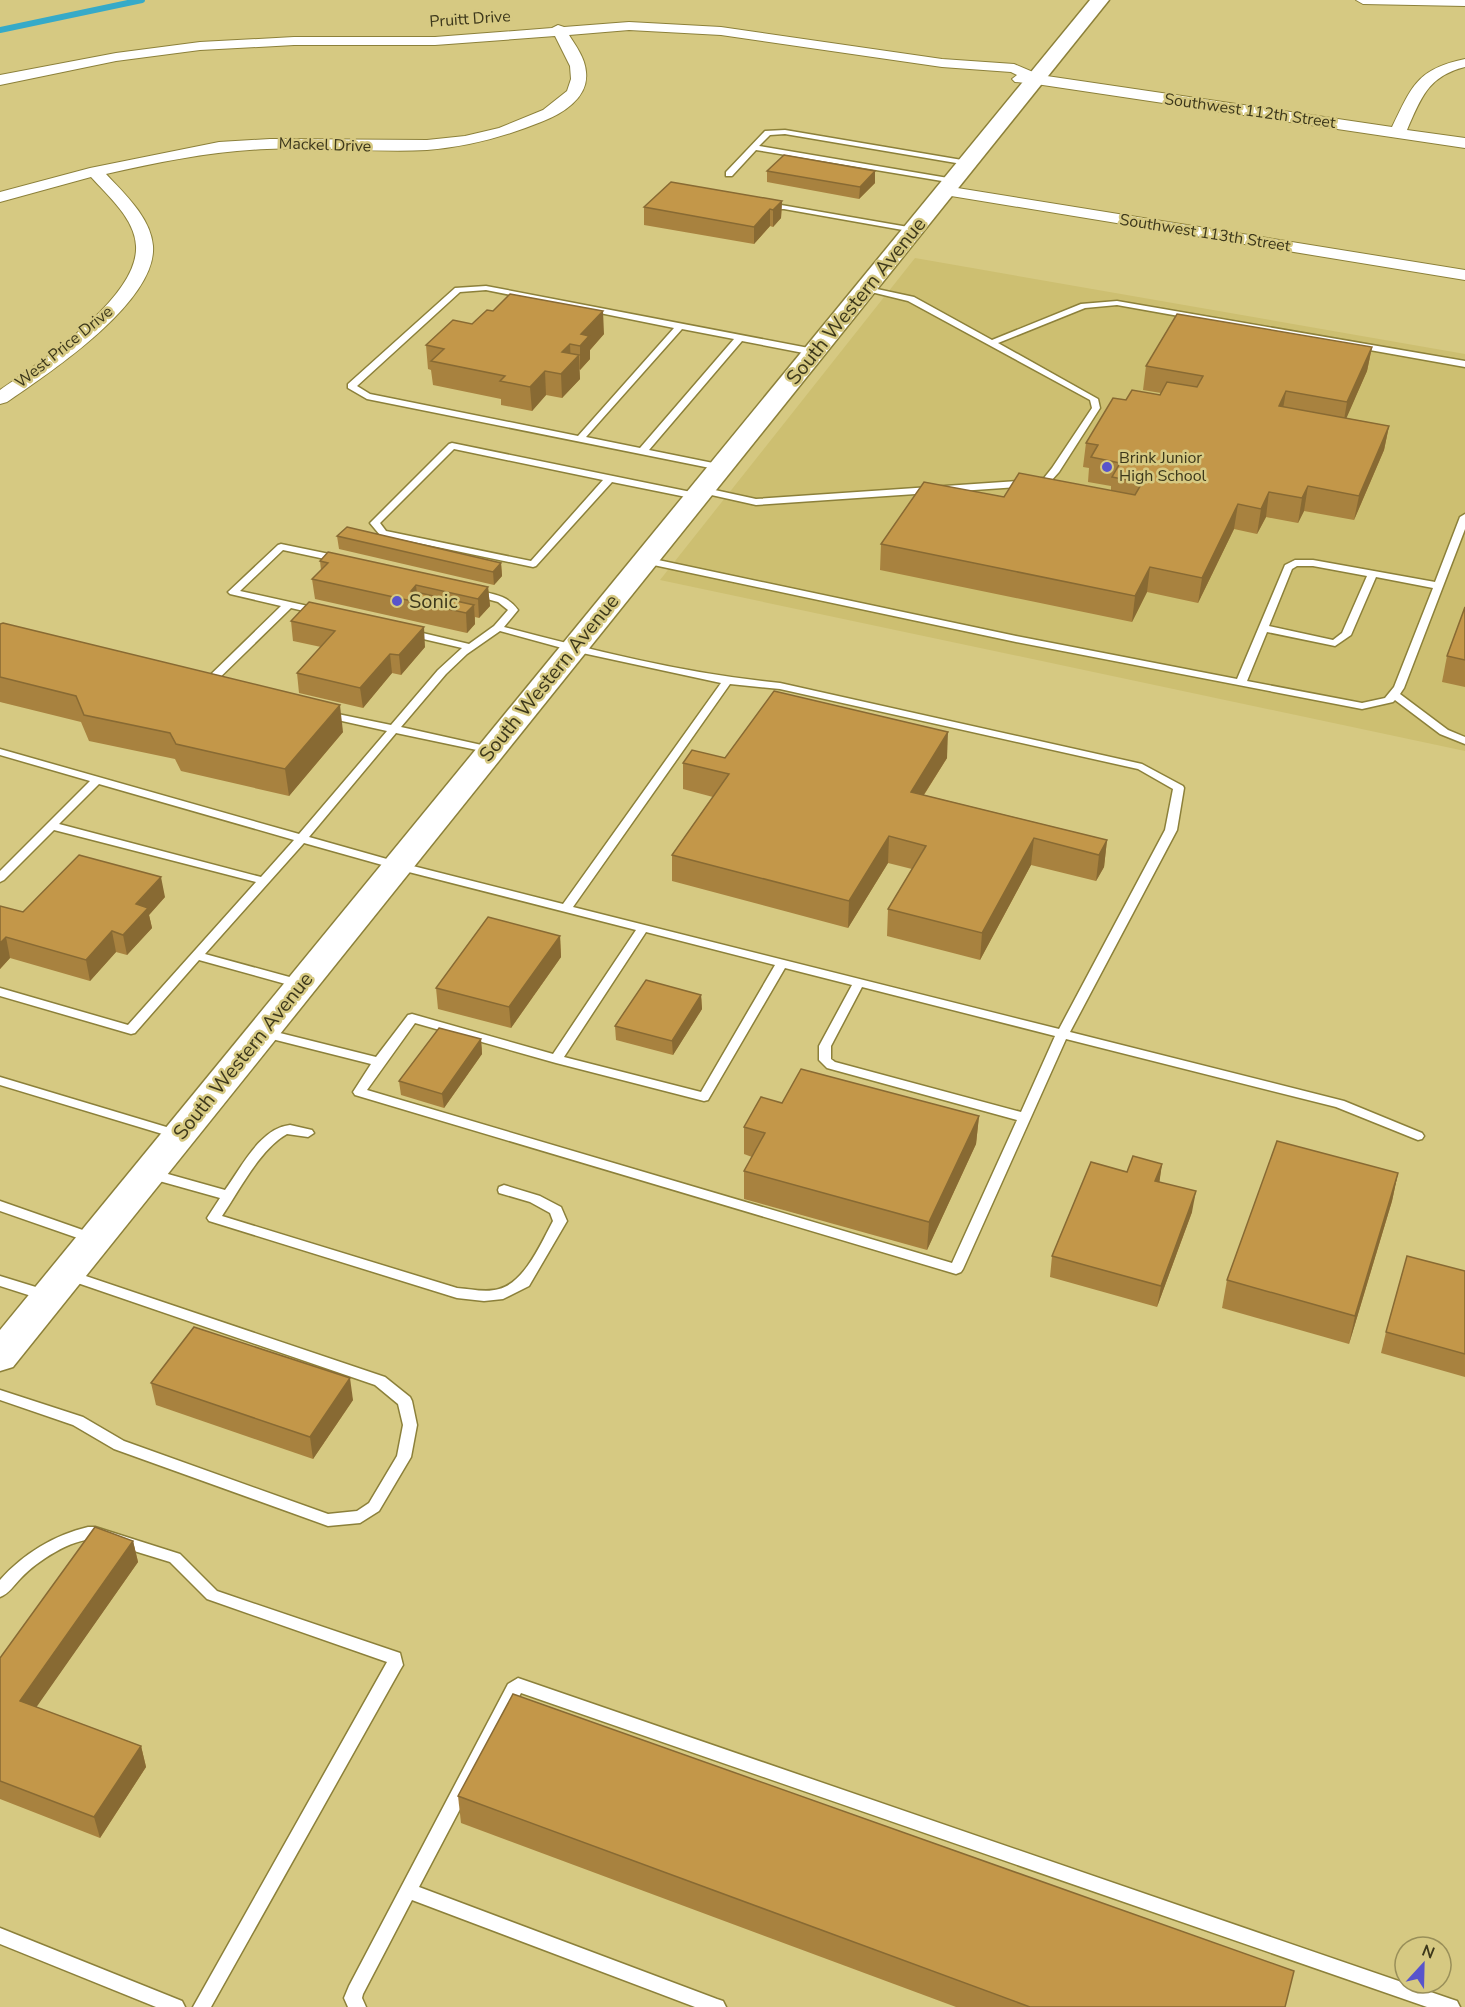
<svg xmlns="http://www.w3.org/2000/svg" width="1465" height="2007" font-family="'Nunito Sans',sans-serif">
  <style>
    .built { fill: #cdbf71 }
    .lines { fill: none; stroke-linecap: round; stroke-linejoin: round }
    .stream { stroke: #36aac8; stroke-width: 6 }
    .service-casing { stroke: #8c803a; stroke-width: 3 }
    .minor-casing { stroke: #8c803a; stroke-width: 2 }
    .secondary-casing { stroke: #8c803a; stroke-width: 3 }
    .service { fill: #fff; fill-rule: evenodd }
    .minor { fill: #fff; fill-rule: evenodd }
    .secondary { fill: #fff; fill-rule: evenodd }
    .wall { fill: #a8823f }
    .shaded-wall { fill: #886a33 }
    .building { fill: #c39749; stroke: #886a33; stroke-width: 1.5 }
    .poi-dot { fill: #5854cc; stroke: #d6c982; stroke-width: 2 }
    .labels { text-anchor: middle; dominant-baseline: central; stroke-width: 5; stroke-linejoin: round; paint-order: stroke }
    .far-street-label { font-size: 16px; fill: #3d381b; stroke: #d6c982 }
    .far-poi-label { font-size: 16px; fill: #3d381b; stroke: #d6c982; text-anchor: start }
    .street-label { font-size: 20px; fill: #3d381b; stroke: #d6c982 }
    .poi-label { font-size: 20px; fill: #3d381b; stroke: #d6c982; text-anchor: start }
  </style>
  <rect width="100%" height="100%" fill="#d6c982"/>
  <polygon class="built" points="915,258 1465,354 1465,751 660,580"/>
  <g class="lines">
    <polyline class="stream" points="0,30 142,0"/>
    <g class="service-casing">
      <g id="service">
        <polygon points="785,130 968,161 972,163 968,165 785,134 770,135 759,146 954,179 958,181 954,183 756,150 732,176 726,176 726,172 765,131"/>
        <polygon points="781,205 914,228 918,230 914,232 784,209 781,209"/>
        <path d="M486,286L814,349L818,352L814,355L742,341L649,450L723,465V469L720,470L367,399L348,388V384L455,288ZM486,290L674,328L578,436L370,394L357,386L460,292ZM682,329L734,339L640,448L586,437Z"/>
        <polygon points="863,286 914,297 992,340 1081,304 1117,301 1465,361 1465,367 1117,305 1085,308 998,343 1098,399 1100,408 1059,472 1050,482 1031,486 756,505 698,492 696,490 701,487 756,499 1031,480 1044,478 1052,468 1092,408 1090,400 908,301 863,290"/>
        <path d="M452,443L696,493L701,496L696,499L612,482L536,566L533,567L380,535L370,523L449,444ZM454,449L603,480L531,561L386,531L380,523Z"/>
        <path d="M1465,514V529L1404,688L1400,694L1448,730L1465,737V744L1440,734L1395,700L1393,702L1362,709L1016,642L644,563L639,560L644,557L1016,636L1237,679L1285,565L1295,560H1313L1435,582L1460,517ZM1297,566H1313L1367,576L1342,633L1333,640L1269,626L1292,569ZM1376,577L1433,588L1394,687L1385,698L1362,703L1247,681L1267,632L1335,646L1351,635Z"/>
        <polygon points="281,544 339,556 344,559 339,562 283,550 240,591 317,608 322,611 317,614 291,608 209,688 201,688 200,686 201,684 281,606 230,594 228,592 278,545"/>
        <path d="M475,590C492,594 508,595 518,610L504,627C595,651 687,674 780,683L1142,764L1183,786L1184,788L1177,830L1070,1032L1344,1101L1422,1133L1424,1136L1422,1139L1418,1140L1336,1107L1066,1039L963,1269L961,1272L956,1274L355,1095L353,1092L371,1064L264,1037L258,1033L264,1029L376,1057L408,1015L412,1014L553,1054L636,930L393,868L304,843L205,954L304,981L306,984L304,987L300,988L199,960L135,1033L131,1034L0,996V988L128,1025L256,882L54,830L4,880L0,882V871L90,781L0,755V749L299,834L387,731L324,717L323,715L324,713L328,712L391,725L438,670L462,648L406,635V631L410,630L469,644L494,626L508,610L498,602L472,595V591ZM500,631L573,651L721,683L563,904L401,863L309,837L396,733L491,753L495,752L496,750L495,748L401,727L446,674L467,654ZM730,684L780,689L1138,769L1173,789L1165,830L1059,1029L573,907ZM99,784L294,840L261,877L59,824ZM646,932L775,965L701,1092L564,1057ZM785,968L852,985L819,1046V1060L827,1068L1017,1120L952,1263L367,1090L415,1023L556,1063L704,1101L708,1100ZM862,987L1055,1036L1021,1112L835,1062L831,1059V1046Z"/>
        <polygon points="0,1077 183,1132 185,1135 179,1139 0,1085"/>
        <path d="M290,1125L312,1130L314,1133L308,1137L287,1134C260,1149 239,1191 222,1216L457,1288C471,1289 486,1293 499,1289C525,1282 541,1243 553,1221L550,1213L530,1202L499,1193L498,1190L499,1187L504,1185L540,1196L561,1207L567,1221L529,1286L503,1299L484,1301L457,1298L209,1221L207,1218L220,1198L145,1177L144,1174L145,1171L150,1169L225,1190C241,1168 260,1128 290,1125Z"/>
        <polygon points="0,1201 97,1235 99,1238 97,1241 92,1243 0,1211"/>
        <polygon points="68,1270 385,1377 410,1397 412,1401 417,1425 411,1457 379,1511 360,1523 328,1526 114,1449 73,1425 0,1400 0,1390 83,1417 124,1441 328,1514 357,1511 369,1503 397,1456 403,1425 398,1404 375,1385 63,1278 61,1275 63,1272"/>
        <polygon points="0,1276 52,1292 54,1296 52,1300 47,1301 0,1286"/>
        <path d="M88,1527H95L180,1554L217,1591L400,1653L403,1665L400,1670L211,2007H193L387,1662L207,1599L170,1562L95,1539C71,1539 37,1561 21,1578C14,1585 9,1594 0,1597V1580C23,1554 54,1535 88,1527Z"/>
        <polygon points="518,1678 1451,1999 1457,2001 1460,2007 1427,2007 521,1693 419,1887 717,1999 723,2001 726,2007 695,2007 412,1900 363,1994 362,1998 366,2007 348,2007 344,1998 349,1986 508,1684"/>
        <polygon points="0,1928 182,2001 185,2007 156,2007 0,1944"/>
      </g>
    </g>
    <g class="minor-casing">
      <g id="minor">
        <polygon points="1356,0 1465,0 1465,6 1363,4"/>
        <path d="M629,22L721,27L942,59L1014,64L1040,75L1392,127C1412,86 1417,69 1465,59V67C1428,76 1421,98 1407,130L1465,138V148L1036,84L1015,82L1012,79L1017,75L1011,72L942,67L721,35L629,30L569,35C576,46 585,58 586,72C589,98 562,114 541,122C504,137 467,147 427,150C374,153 321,146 267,149C212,151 160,162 106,174C124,193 151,218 153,246C157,302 48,374 7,402L0,404V390C39,363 139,298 136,246C135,219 108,196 91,177L0,202V192L90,168L219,142L270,139L427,140L465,136L499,128L543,110L567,91L571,79L570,66L555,36L435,45H294L200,50L116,61L0,85V75L116,53L200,42L294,37H435L552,28L558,25L564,27Z"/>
        <polygon points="945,186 1465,270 1465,280 939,194 937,191"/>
      </g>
    </g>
    <g class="secondary-casing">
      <polygon id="secondary" points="1090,0 1109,0 13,1367 0,1371 0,1330"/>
    </g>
    <use href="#service" class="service"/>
    <use href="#minor" class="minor"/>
    <use href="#secondary" class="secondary"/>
  </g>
  <g class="wall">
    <polygon points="767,171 875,183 859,199 767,182"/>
    <polygon points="782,201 781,218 773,227 770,226 754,244 644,225 644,207"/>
    <polygon points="472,324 604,334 590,350 590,359 580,370 579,369 580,379 562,398 546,395 532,411 501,405 501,399 433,385 431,370 428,369 426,345"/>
    <polygon points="1372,347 1367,371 1346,418 1389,426 1384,450 1354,520 1304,511 1298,523 1266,517 1257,534 1234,529 1198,603 1147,592 1132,622 880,570 881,544 1004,497 1111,490 1111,486 1088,482 1089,468 1083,467 1086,443 1126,400 1160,395 1161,393 1143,390 1146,366"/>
    <polygon points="337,536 501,563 502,576 494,585 339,549"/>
    <polygon points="320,561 488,587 490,606 479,618 475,617 475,624 467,633 315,599 312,579 321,570"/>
    <polygon points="1465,607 1465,687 1442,682 1447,656"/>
    <polygon points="291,621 425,647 401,675 392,673 363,708 299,693 297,673 321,647 293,641"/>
    <polygon points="0,624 343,732 289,796 181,771 175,759 89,741 81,722 0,702"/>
    <polygon points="725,758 947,758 924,795 1107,840 1104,867 1096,881 1031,865 980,960 887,936 888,909 912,869 888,863 848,928 672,881 672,855 713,797 683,789 683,763"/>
    <polygon points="165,897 149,915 152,928 127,955 116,952 90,981 10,958 0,969 0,906 23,912"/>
    <polygon points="560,936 561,957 511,1028 438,1009 436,988"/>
    <polygon points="701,995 702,1009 673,1055 616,1040 615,1026"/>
    <polygon points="481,1039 482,1054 444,1108 401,1095 399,1081"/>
    <polygon points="782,1103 979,1116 976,1144 927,1250 744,1199 744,1171 752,1157 744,1154 744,1127"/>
    <polygon points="1162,1164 1159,1182 1192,1212 1157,1307 1050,1277 1052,1256 1127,1172"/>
    <polygon points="1398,1173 1392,1201 1349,1344 1222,1308 1227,1280"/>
    <polygon points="1465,1271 1465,1377 1381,1353 1386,1332"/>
    <polygon points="151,1383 353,1400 313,1459 156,1405"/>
    <polygon points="133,1541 138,1562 36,1707 141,1746 146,1767 100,1838 0,1799 0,1658"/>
    <polygon points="458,1796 1285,2007 956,2007 461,1823"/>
  </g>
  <g class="shaded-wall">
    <polygon points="875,171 875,183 859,199 860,187"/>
    <polygon points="782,201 781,218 773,227 773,210"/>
    <polygon points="770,209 770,226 754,244 754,227"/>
    <polygon points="603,311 604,334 590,350 590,359 580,370 580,346 581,334"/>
    <polygon points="570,344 571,364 579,355 580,379 562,398 561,374 562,352"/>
    <polygon points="1372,347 1367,371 1343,426 1347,402"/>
    <polygon points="545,371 546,395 532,411 530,387"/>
    <polygon points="1286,391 1282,415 1279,406"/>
    <polygon points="1389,426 1384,450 1354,520 1359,496"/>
    <polygon points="1308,486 1304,511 1298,523 1302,498"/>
    <polygon points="1269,492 1266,517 1257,534 1261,509"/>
    <polygon points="1238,504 1234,529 1198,603 1202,578"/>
    <polygon points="501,563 502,576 494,585 493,572"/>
    <polygon points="1150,567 1147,592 1132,622 1135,596"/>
    <polygon points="416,585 418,603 411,591"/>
    <polygon points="488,587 490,606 479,618 478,599"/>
    <polygon points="474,605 475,624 467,633 466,613"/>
    <polygon points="424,627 425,647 401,675 399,655"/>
    <polygon points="390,654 392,673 363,708 360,688"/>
    <polygon points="340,705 343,732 289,796 285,769"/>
    <polygon points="948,732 947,758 909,818 911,792"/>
    <polygon points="889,836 888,863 848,928 849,901"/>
    <polygon points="1034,838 1031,865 980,960 982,933"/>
    <polygon points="1107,840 1104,867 1096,881 1099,855"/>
    <polygon points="161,877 165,897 149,915 152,928 127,955 123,935 136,904"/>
    <polygon points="112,931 116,952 90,981 86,960"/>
    <polygon points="560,936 561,957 511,1028 509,1007"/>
    <polygon points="6,937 10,958 0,969 0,943"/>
    <polygon points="701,995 702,1009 673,1055 672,1041"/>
    <polygon points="481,1039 482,1054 444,1108 442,1094"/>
    <polygon points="979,1116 976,1144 927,1250 929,1222"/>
    <polygon points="1162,1164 1159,1185 1155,1181"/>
    <polygon points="1398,1173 1392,1201 1349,1344 1355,1316"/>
    <polygon points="1196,1191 1192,1212 1157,1307 1161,1286"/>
    <polygon points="350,1378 353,1400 313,1459 310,1437"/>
    <polygon points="133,1541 138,1562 26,1722 20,1701"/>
    <polygon points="141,1746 146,1767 100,1838 94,1817"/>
  </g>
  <g class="building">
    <polygon points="784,155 875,171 860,187 767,171"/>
    <polygon points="671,182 782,201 773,210 770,209 754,227 644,207"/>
    <polygon points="510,294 603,311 581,334 589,336 580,346 570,344 562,352 579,355 561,374 545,371 530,387 500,381 505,376 431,361 444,349 426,345 453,320 472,324 487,310 493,311"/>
    <polygon points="1177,314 1372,347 1347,402 1286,391 1279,406 1389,426 1359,496 1308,486 1302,498 1269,492 1261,509 1238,504 1202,578 1150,567 1135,596 881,544 924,482 1004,497 1019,473 1135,495 1142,483 1112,477 1120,463 1091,457 1098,445 1086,443 1113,398 1126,400 1132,390 1160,395 1167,382 1197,387 1203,376 1146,366"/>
    <polygon points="347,527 501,563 493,572 337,536"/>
    <polygon points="328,552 488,587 478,599 416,585 411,591 474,605 466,613 312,579 328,563 320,561"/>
    <polygon points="309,602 424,627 399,655 390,654 360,688 297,673 335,631 291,621"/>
    <polygon points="1465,607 1465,660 1447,656"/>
    <polygon points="3,623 340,705 285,769 176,744 170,733 84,715 76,696 0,677 0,624"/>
    <polygon points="774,691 948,732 911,792 1107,840 1099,855 1034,838 982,933 888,909 926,846 889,836 849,901 672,855 729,774 683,763 692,750 725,758"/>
    <polygon points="79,855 161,877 136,904 148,908 123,935 112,931 86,960 6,937 0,943 0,906 23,912"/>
    <polygon points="488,917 560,936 509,1007 436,988"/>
    <polygon points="646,980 701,995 672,1041 615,1026"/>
    <polygon points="439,1028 481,1039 442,1094 399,1081"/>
    <polygon points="801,1069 979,1116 929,1222 744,1171 765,1133 744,1127 761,1097 782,1103"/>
    <polygon points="1277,1141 1398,1173 1355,1316 1227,1280"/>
    <polygon points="1133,1156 1162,1164 1155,1181 1196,1191 1161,1286 1052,1256 1091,1162 1127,1172"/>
    <polygon points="1407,1256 1465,1271 1465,1354 1386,1332"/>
    <polygon points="194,1327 350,1378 310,1437 151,1383"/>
    <polygon points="95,1527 133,1541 20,1701 141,1746 94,1817 0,1781 0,1658"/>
    <polygon points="513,1694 1294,1971 1285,2007 1030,2007 458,1796"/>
  </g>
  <g class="poi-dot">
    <circle cx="1107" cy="467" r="6"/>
    <circle cx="397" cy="601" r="6"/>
  </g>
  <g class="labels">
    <g class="far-street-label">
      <text transform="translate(470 19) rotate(-4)">Pruitt Drive</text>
      <text transform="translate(1250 111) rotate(8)">Southwest 112th Street</text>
      <text transform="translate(325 145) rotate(2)">Mackel Drive</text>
      <text transform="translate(1205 233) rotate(9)">Southwest 113th Street</text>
      <text transform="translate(64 347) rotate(-39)">West Price Drive</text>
    </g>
    <g class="far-poi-label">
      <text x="1119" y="458">Brink Junior<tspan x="1119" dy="18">High School</tspan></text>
    </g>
    <g class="street-label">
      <text transform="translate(856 301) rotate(-51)">South Western Avenue</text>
      <text transform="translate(549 678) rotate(-51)">South Western Avenue</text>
      <text transform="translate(243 1056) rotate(-51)">South Western Avenue</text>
    </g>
    <g class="poi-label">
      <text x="409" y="601">Sonic</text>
    </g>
  </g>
  <g transform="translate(1423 1965) rotate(22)"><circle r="28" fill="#d6c982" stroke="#998f59" stroke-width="1.5"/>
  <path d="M0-4.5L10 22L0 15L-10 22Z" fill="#5854cc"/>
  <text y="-9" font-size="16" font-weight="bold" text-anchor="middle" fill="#3d381b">N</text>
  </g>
</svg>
